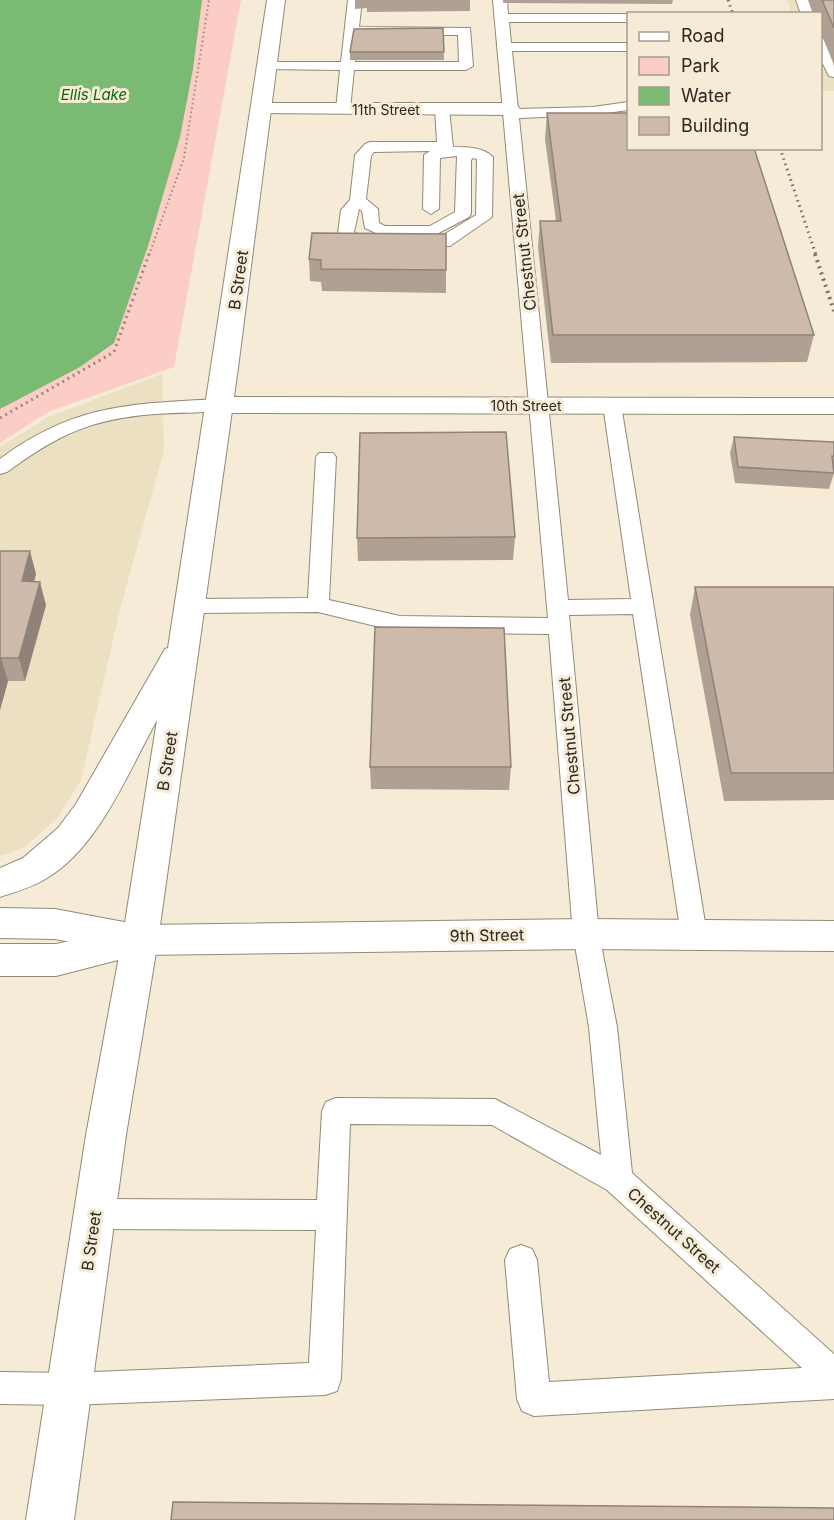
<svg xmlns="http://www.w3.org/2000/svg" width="834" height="1520" font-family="Inter,sans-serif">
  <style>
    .built { fill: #ece0c3 }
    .green { fill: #fbcdc4 }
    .water { fill: #7bba73 }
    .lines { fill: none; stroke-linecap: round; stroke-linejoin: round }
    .service-casing { stroke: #928a76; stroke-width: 2 }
    .minor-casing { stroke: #928a76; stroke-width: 2 }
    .tertiary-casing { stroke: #928a76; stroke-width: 2 }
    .secondary-casing { stroke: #928a76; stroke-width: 2 }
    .trunk-casing { stroke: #928a76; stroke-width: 2 }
    .path-far1 { stroke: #938c7d; stroke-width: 2; stroke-dasharray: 1.5 3; stroke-linecap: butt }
    .path { stroke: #938c7d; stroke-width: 3; stroke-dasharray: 2 4; stroke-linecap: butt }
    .service { fill: #fff; fill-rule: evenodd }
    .minor { fill: #fff; fill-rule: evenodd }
    .tertiary { fill: #fff; fill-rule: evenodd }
    .secondary { fill: #fff; fill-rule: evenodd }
    .trunk { fill: #fff; fill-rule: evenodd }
    .rail-far1 { stroke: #767063; stroke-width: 3; stroke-dasharray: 1.5 4; stroke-linecap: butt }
    .rail { stroke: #767063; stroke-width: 4; stroke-dasharray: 2 4.5; stroke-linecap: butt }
    .wall { fill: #b0a093 }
    .shaded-wall { fill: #908278 }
    .building { fill: #cdbaab; stroke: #908278; stroke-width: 1.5 }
    .labels { text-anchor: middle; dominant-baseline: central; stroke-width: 6; stroke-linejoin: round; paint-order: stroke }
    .far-street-label { font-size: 14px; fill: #2b2820; stroke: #f5ebd6 }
    .far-water-label { font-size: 15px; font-style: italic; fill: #0c6600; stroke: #f5ebd6 }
    .street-label { font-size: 16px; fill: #2b2820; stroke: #f5ebd6 }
  </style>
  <rect width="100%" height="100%" fill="#f5ebd6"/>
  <g class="built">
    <polygon points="787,0 834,0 834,91 821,91 820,14 792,13"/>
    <polygon points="162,374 164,450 120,609 81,780 58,817 25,847 0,856 0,447 48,417"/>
  </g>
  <polygon class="green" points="0,0 241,0 174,367 48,412 0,443"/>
  <polygon class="water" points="0,0 202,0 193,69 180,137 149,243 114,343 80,367 0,409"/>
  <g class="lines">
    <g class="service-casing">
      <g id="service">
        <path d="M348,0H362L359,27L470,28L473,66L466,70H354L350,109L343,113L336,109L340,70L262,69L260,66L262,63L267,62H341ZM358,35H458L459,62H355Z"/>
        <polygon points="493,0 507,0 508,14 628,14 628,22 509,22 511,43 628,43 628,51 512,51 518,109 593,107 628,102 628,110 593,115 519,118 568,600 631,599 603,405 605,401 619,401 621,405 707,935 703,943 694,946 685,943 681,935 633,614 569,615 599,934 617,1027 632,1173 834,1354 834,1399 534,1416 522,1411 517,1399 505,1260 510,1249 521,1245 532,1249 537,1260 549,1382 802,1368 607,1190 492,1125 350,1124 341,1379 337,1391 325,1395 70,1405 0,1404 0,1372 70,1373 309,1363 316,1230 95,1229 84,1224 80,1214 84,1204 95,1199 317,1200 322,1111 326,1102 336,1098 495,1099 601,1155 589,1027 573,934 549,634 400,632 318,612 190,613 182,611 179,606 182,601 190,599 308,598 316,457 319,453 333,453 336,457 329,600 400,616 548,618"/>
        <polygon points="796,0 810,0 815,14 801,14"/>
        <path d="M820,37C834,42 834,64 834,77L829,76L820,58Z"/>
        <path d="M442,105L449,109L453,147C467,147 483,147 493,157L492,217L450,246L413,247L405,242L413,237H440L476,215L477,159L473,158L471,160V214L469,217L433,236H382L365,228L362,211L359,209L354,232C364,240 378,233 386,242L378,247L351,246L338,233L341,210L350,200L355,155L365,144L370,142H437L435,109ZM430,151L424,155L423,209L431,214L439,209L440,158L457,156L455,212L430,226H385L379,223L378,209L366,199L371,156L374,152Z"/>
        <path d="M218,399L225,401L227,405L225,409C203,414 178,412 155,414C91,419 59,434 7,472L0,474V459C74,404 130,404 218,399Z"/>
      </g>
    </g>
    <g class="minor-casing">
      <g id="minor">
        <polygon points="262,103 510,103 517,105 520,109 517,113 510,115 255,113 252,109 255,105"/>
        <polygon points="586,919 834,921 834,951 586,949 140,955 127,951 122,940 127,929 140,925"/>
      </g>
    </g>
    <g class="tertiary-casing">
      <polygon id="tertiary" points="218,397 834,398 834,414 218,413 209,411 205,405 209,399"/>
    </g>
    <g class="secondary-casing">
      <polygon id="secondary" points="0,908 55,909 140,925 153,929 158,940 126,1135 74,1520 26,1520 86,1135 120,951 55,939 0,938"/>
    </g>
    <g class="trunk-casing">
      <path id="trunk" d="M267,0H285L238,368L158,940L153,951L56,976H0V944H56L124,929L157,720C128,772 99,847 47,878C33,887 15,892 0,897V868L23,858L58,828L76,804L165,649L168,648Z"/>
    </g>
    <polyline class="path-far1" points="149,255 184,158 209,0"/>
    <polyline class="path" points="0,418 114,352 149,254"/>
    <use href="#service" class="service"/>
    <use href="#minor" class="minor"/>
    <use href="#tertiary" class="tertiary"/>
    <use href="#secondary" class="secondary"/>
    <use href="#trunk" class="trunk"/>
    <g class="rail-far1">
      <polyline points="728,0 733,14"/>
      <polyline points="780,148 816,255"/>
    </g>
    <polyline class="rail" points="815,254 834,311"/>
  </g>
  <g class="wall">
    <polygon points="355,0 470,0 470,11 367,12 367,8 355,9"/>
    <polygon points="503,0 673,0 672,4 503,3"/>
    <polygon points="808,0 834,0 834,65 820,31 820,14 813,14"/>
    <polygon points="443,28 444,60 350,60 350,52"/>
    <polygon points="547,113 814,335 807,362 551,363 538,247 540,221 556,221 545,139"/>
    <polygon points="446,234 446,293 322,291 321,282 310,281 309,259"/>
    <polygon points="734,437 834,442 834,473 829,489 735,483 730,453"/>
    <polygon points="515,537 513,560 358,561 357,538"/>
    <polygon points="0,551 36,574 34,582 46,605 25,681 8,681 0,710"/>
    <polygon points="695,587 834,587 834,800 724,801 690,615"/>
    <polygon points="370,767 511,767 509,790 371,789"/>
  </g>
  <g class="shaded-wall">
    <polygon points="30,551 36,574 28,604 22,581"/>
    <polygon points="40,582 46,605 25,681 19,658"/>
    <polygon points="1,658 8,681 0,710 0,662"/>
  </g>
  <g class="building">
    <polygon points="822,0 834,0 834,28"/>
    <polygon points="443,28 444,52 350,52 354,29"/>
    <polygon points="547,113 628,113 628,148 754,148 814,335 553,335 540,221 561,221"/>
    <polygon points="312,233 446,234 446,270 321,269 321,260 309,259"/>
    <polygon points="506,432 515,537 357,538 360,433"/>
    <polygon points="734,437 834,442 834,456 832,456 834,473 738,467"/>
    <polygon points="0,551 30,551 22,581 40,582 19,658 1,658 0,662"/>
    <polygon points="695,587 834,587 834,773 731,773"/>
    <polygon points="375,627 504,628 511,767 370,767"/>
    <polygon points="173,1502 834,1508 834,1520 171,1520"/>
  </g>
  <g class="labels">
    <g class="far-street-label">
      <text x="386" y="109">11th Street</text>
      <text x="526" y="405">10th Street</text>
    </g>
    <g class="far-water-label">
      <text x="94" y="94">Ellis Lake</text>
    </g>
    <g class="street-label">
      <text transform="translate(524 252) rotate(-96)">Chestnut Street</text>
      <text transform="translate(238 280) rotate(-82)">B Street</text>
      <text transform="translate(569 736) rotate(-95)">Chestnut Street</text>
      <text transform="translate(167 761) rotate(-81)">B Street</text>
      <text transform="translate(487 935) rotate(-1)">9th Street</text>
      <text transform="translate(674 1230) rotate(42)">Chestnut Street</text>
      <text transform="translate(91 1241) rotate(-82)">B Street</text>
    </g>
  </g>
  <rect x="627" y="12" width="195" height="138" fill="#f5ebd6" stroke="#a49d8d" stroke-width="1.5"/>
  <rect x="639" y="32" width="30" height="9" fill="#ffffff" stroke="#a49d8d" stroke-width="1.5"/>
  <text x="681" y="42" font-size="18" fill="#2b2820">Road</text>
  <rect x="639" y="57" width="30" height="18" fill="#fbcdc4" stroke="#a49d8d" stroke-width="1.5"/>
  <text x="681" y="72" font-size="18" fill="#2b2820">Park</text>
  <rect x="639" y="87" width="30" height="18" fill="#7bba73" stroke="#a49d8d" stroke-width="1.5"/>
  <text x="681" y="102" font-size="18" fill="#2b2820">Water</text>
  <rect x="639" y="117" width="30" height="18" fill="#cdbaab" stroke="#a49d8d" stroke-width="1.5"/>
  <text x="681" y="132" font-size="18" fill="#2b2820">Building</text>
</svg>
